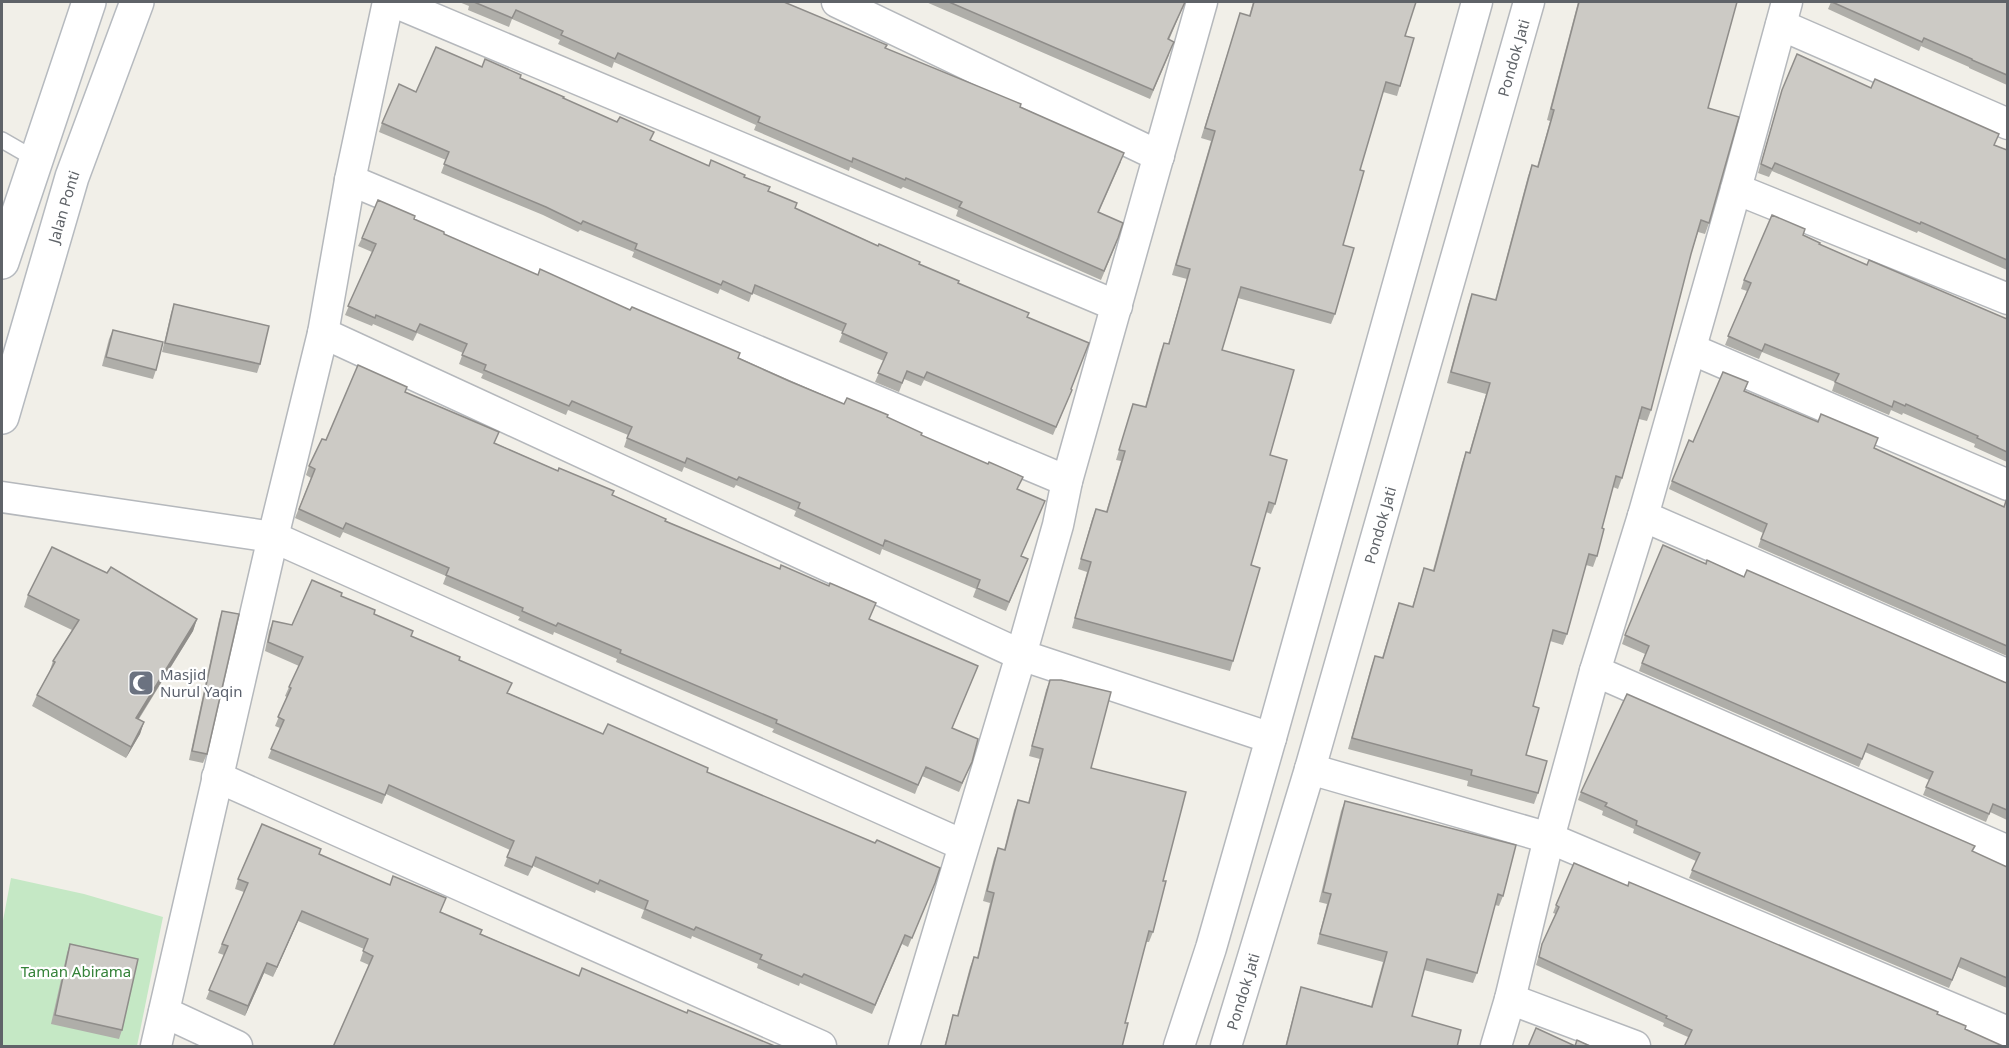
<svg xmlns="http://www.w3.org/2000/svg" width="2009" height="1048" font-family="'Noto Sans',sans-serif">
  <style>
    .green { fill: #c5e8c5 }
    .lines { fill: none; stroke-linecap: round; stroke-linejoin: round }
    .service-casing { stroke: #b5b8bc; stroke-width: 18 }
    .minor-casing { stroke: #b5b8bc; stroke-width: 33 }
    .secondary-casing { stroke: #b6babf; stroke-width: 36 }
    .service { stroke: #fff; stroke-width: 15 }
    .minor { stroke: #fff; stroke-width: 30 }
    .secondary { stroke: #fff; stroke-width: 33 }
    .wall { fill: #afaea9 }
    .shaded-wall { fill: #8f8d8a }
    .building { fill: #cccac5; stroke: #8f8d8a; stroke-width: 1.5 }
    .labels { text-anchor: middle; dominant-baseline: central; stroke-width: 4.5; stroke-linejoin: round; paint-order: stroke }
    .street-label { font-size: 15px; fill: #5f6368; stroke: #fff }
    .worship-label { font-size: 15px; fill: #5b616d; stroke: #fff; text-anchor: start }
    .park-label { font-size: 15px; fill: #348238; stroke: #fff }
  </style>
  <rect width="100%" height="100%" fill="#f1efe8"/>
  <polygon class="green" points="11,878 84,894 163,917 137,1046 2,1046 2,926"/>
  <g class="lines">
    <g class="service-casing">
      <polyline id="service" points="2,140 35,159"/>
    </g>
    <g class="minor-casing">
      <g id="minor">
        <polyline points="394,2 1117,306"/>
        <polyline points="837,2 1159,156"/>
        <polyline points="1781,25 2008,124"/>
        <polyline points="350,180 1067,481"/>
        <polyline points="1736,189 2008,299"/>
        <polyline points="323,333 1021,655 1271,738"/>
        <polyline points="1691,349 2008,485"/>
        <polyline points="2,497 273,537 963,845"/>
        <polyline points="1643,516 2008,675"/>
        <polyline points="1595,671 2008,851"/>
        <polyline points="1310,769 1549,838 2008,1032"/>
        <polyline points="217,777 821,1046"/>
        <polyline points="1510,999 1635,1046"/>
        <polyline points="164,1012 237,1046"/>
        <polyline points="156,1046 273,537 323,333 350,180 388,2"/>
        <polyline points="904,1046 1021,655 1058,525 1067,481 1202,2"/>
        <polyline points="1179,1046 1211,948 1271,738 1477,2"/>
        <path id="s1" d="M1226,1046L1310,769L1529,2"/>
        <polyline points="1496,1046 1510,999 1549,838 1595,671 1643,516 1736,189 1787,2"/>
      </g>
    </g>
    <g class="secondary-casing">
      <g id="secondary">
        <polyline points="2,262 89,2"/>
        <path id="s2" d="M2,417L72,177L137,2"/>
      </g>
    </g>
    <use href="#service" class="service"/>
    <use href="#minor" class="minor"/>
    <use href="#secondary" class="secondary"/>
  </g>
  <g class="wall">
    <polygon points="459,2 784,2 885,48 1020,107 1121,162 1099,212 1118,238 1115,247 1101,280 956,216 958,210 903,187 901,189 850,167 849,171 754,130 756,125 614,62 612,68 558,44 560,40 512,19 509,27 468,10 469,6"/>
    <polygon points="926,2 1185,2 1169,40 1169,55 1150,99"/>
    <polygon points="1253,2 1416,2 1405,36 1400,86 1397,96 1383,92 1360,170 1343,245 1335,314 1331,324 1238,298 1222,350 1270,455 1275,504 1271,514 1266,512 1251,565 1233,661 1230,671 1072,628 1087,572 1078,569 1092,519 1096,509 1106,512 1121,461 1116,460 1133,404 1145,407 1160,353 1164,343 1168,344 1187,279 1172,275 1211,141 1201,138 1240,13 1249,16"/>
    <polygon points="1578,2 1737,2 1708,108 1709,223 1705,234 1698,232 1691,254 1651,410 1647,421 1639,419 1622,478 1618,489 1613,487 1602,528 1597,556 1593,567 1586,565 1567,634 1563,645 1550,641 1533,706 1526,755 1538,793 1534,804 1467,786 1468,781 1348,749 1371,667 1375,656 1382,658 1395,614 1399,603 1412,607 1424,568 1433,570 1462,463 1466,452 1469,453 1486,394 1447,383 1468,305 1472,294 1495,300 1528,176 1532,165 1537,167 1550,121 1547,120"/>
    <polygon points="1831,2 2007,2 2007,85 1969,68 1969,67 1921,46 1919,51 1828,9"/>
    <polygon points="482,67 520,78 650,140 709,166 744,177 795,208 919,264 1027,317 1071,389 1072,390 1053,435 924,380 921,386 904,379 899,392 875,382 884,361 839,342 843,332 752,293 749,302 720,289 718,294 632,257 634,252 580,230 578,232 543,215 441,173 446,160 379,132 382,123 416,92"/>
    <polygon points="1782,90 1995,145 2007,150 2007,270 1918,231 1917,233 1772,171 1769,177 1758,173"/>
    <polygon points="414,219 444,234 538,275 630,310 844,404 887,417 1018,490 1041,510 1021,556 1028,559 1006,611 973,597 976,589 882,549 880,555 794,516 796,511 736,485 734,488 684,467 682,472 624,447 628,435 568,410 566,415 481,378 483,374 459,364 463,353 417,333 413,341 373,324 372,326 345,315 372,252 358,246 362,238"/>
    <polygon points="1803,235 1819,244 1867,265 2007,319 2007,462 1974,447 1975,444 1903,413 1902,415 1891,410 1889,415 1832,391 1835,382 1762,352 1759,359 1725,345 1747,291 1741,289 1744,280"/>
    <polygon points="174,304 260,364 257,373 162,352 171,313"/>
    <polygon points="113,330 156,370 153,379 102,366 109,339"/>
    <polygon points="1748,382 1745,391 2004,507 2007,498 2007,656 1758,547 1763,533 1669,489 1672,481 1693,442"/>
    <polygon points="405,392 495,443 613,495 869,619 978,666 952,728 968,771 959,792 922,776 915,794 772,732 774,729 616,662 617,659 554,632 553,635 518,620 520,617 443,584 446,576 343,532 340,538 295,518 311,478 306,475 309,466 326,440"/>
    <polygon points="1706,564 1744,577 2007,683 2007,820 1990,812 1986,822 1923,795 1929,780 1865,752 1859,767 1639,671 1645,654 1622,644 1625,635"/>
    <polygon points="28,595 197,619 193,631 139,719 144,722 140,734 126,758 32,706 37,695 49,673 53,661 72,630 24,607"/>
    <polygon points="341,596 411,636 459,660 508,693 603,734 707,772 935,883 908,947 902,944 872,1014 800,983 799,986 757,968 758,964 692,936 691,939 641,918 644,910 596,890 595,893 533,866 528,876 504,866 510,850 386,794 382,804 268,758 280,728 275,726 287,697 285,696 289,687 299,666 265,651 269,631 273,621 292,625"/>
    <polygon points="222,611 207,754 203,763 189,760 219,620"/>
    <polygon points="1050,680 1091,768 1163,881 1153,932 1149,942 1146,942 1125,1023 1122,1047 944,1047 953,1015 957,1016 970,967 974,957 977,958 990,903 983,901 994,858 998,848 1004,850 1014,810 1018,800 1028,803 1040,759 1029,756 1046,690"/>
    <polygon points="1581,792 1973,852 2007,867 2007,988 1958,967 1949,988 1689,878 1696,861 1633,833 1634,829 1602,815 1603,811 1578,800"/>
    <polygon points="1345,801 1503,896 1499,906 1495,905 1477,973 1473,983 1424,970 1412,1016 1457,1047 1285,1047 1298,997 1301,987 1371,1006 1383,962 1317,944 1327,904 1319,902 1341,811"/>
    <polygon points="319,854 441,912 481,934 579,976 687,1013 777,1047 369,965 360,961 364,949 298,921 273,977 264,973 245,1016 206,999 224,955 218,953 244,892 235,889 238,879"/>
    <polygon points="1628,886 1938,1012 1688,1037 1663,1026 1664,1023 1536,965 1542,944 1556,914 1553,913 1556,905"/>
    <polygon points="70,944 122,1030 119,1039 51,1024 67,953"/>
  </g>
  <g class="shaded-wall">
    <polygon points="197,619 193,631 132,729 136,718"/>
    <polygon points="144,722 140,734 126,758 131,747"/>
    <polygon points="302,911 298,921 273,977 277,967"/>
    <polygon points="267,963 264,973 245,1016 248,1006"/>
  </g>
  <g class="building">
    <polygon points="474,2 784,2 887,45 885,48 1021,104 1020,107 1124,153 1098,212 1123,223 1118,238 1104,271 959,207 962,202 906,178 905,180 853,158 852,162 758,122 760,117 618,53 615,59 561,35 563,31 516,10 512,18"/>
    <polygon points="949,2 1185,2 1168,39 1174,42 1172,46 1153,90"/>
    <polygon points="1254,2 1416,2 1405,36 1414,38 1400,86 1386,82 1360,170 1364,171 1343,245 1354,248 1335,314 1241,287 1222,350 1294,370 1270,455 1287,460 1275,504 1269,502 1251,565 1260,568 1233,661 1075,618 1091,562 1081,559 1096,509 1107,512 1125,451 1119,450 1133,404 1146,407 1164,343 1169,344 1190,269 1176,265 1215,131 1205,128 1240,13 1250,16"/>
    <polygon points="1579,2 1737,2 1708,108 1739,117 1709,223 1701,220 1691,254 1651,410 1642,407 1622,478 1616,476 1602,528 1604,529 1597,556 1589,554 1567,634 1553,630 1533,706 1539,708 1526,755 1547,761 1538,793 1471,775 1472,770 1352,738 1375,656 1383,658 1399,603 1413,607 1424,568 1434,571 1466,452 1470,453 1490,383 1451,372 1472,294 1496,300 1532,165 1538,167 1554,110 1551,109"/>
    <polygon points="1832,2 2007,2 2007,75 1972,60 1972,59 1924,38 1922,42"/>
    <polygon points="436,47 482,67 485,59 521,75 520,78 564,97 563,98 617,122 620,117 654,132 650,140 709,166 711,160 745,175 744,177 770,187 768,191 797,203 795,208 878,246 879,244 920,262 919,264 959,281 958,283 1029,313 1027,317 1089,343 1071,389 1072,390 1056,427 927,372 924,378 907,371 902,383 878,373 887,353 842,333 846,324 755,285 752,294 723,281 721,285 635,249 637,244 583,221 581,224 546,207 444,164 449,152 382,123 399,84 416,92"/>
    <polygon points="1797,54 1871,88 1875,79 1999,134 1994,145 2007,150 2007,260 1921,222 1920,224 1775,163 1772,169 1761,164 1782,90"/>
    <polygon points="378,200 415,216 414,219 444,232 444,234 538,275 540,269 630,310 632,307 740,353 738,358 789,381 844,404 847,398 888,415 887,417 922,433 921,435 988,464 989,462 1023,477 1017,489 1045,501 1021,556 1028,559 1009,602 977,588 980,580 885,540 883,546 798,508 800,503 739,477 737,480 687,458 685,463 627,438 632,427 572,401 569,406 484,370 486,365 462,355 467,344 420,324 416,332 376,315 375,318 348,306 376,244 362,238"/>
    <polygon points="1772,215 1805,229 1803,235 1820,243 1819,244 1867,265 1869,260 2007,319 2007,452 1977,438 1978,436 1906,404 1905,406 1894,401 1892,407 1835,382 1839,374 1765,344 1762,351 1728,336 1751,283 1744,280"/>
    <polygon points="174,304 269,326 260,364 165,343"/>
    <polygon points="113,330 163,342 156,370 106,357"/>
    <polygon points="358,365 407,387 405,392 499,432 494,443 558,471 559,468 614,491 612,495 666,519 665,521 780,569 781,565 829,586 830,583 876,603 869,619 978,666 952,728 978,739 972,762 962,783 926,767 918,785 776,723 777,720 620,653 621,650 558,623 556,626 522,611 523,608 446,575 449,568 346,523 343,529 299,509 315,469 309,466 322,439 326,440"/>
    <polygon points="1723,372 1748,382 1744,391 1818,422 1821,414 1878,438 1874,448 2004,507 2007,498 2007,646 1761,539 1767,524 1672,481 1689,440 1693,442"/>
    <polygon points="1663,545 1706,564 1707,560 1744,577 1747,570 2004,682 2007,683 2007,810 1993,804 1989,814 1926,787 1933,772 1868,744 1862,759 1642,663 1649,646 1625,635"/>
    <polygon points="52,547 107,573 111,567 197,619 136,718 144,722 131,747 37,695 55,662 53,661 79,620 28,595"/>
    <polygon points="312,580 342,593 341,596 375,610 374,614 413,631 411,636 460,657 459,660 512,683 507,693 603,734 608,724 708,768 707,772 875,843 877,840 940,868 935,883 912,938 905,935 875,1005 804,974 802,977 760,959 762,955 696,927 694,930 645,909 648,901 600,880 598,884 536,857 532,867 507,857 514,841 389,785 385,795 271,749 284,720 278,717 291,688 289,687 303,657 268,642 273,621 292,625"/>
    <polygon points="222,611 239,614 207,754 192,751"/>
    <polygon points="1050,680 1061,680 1111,692 1091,768 1186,792 1163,881 1166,881 1153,932 1149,931 1125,1023 1128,1023 1122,1047 945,1047 953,1015 958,1016 974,957 978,958 994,893 987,891 998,848 1005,850 1018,800 1029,803 1043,749 1032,746"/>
    <polygon points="1627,694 1975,846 1972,851 2007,867 2007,978 1961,958 1952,980 1692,870 1700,853 1636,825 1637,821 1605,806 1607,803 1581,792"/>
    <polygon points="1345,801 1516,845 1503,896 1498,894 1477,973 1427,959 1412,1016 1461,1030 1457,1047 1286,1047 1301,987 1372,1007 1387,952 1320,934 1331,894 1323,892"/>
    <polygon points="262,824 321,849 319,854 390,885 393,876 446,898 440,912 482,930 480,934 579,976 582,968 687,1013 688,1010 777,1047 333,1047 373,956 363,951 368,939 302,911 277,967 267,963 248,1006 209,990 228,946 222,944 248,883 238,879"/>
    <polygon points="1574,863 1628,886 1629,882 1938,1012 1937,1014 1966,1026 1965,1029 2005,1047 1684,1047 1692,1030 1666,1018 1667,1016 1539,957 1542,944 1559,907 1556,905"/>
    <polygon points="70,944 138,959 122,1030 55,1015"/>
    <polygon points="1536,1028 1575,1046 1577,1040 1592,1047 1528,1047"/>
  </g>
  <defs>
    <g id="mosque-square" transform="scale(1.35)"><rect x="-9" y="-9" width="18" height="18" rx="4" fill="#6b7280" stroke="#fff"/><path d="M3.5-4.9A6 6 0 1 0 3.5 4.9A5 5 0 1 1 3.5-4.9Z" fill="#fff"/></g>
  </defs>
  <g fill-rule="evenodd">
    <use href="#mosque-square" x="141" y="683"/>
  </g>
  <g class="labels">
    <g class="street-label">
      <text stroke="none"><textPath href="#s1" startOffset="1029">Pondok Jati</textPath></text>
      <text stroke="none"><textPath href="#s2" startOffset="219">Jalan Ponti</textPath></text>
      <text stroke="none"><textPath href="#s1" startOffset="543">Pondok Jati</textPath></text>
      <text stroke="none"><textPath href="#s1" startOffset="57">Pondok Jati</textPath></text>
    </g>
    <g class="worship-label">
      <text x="160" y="674">Masjid<tspan x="160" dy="17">Nurul Yaqin</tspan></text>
    </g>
    <g class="park-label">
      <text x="76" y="971">Taman Abirama</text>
    </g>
  </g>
  <rect width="2009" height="1048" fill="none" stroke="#5f6368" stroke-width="6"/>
</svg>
